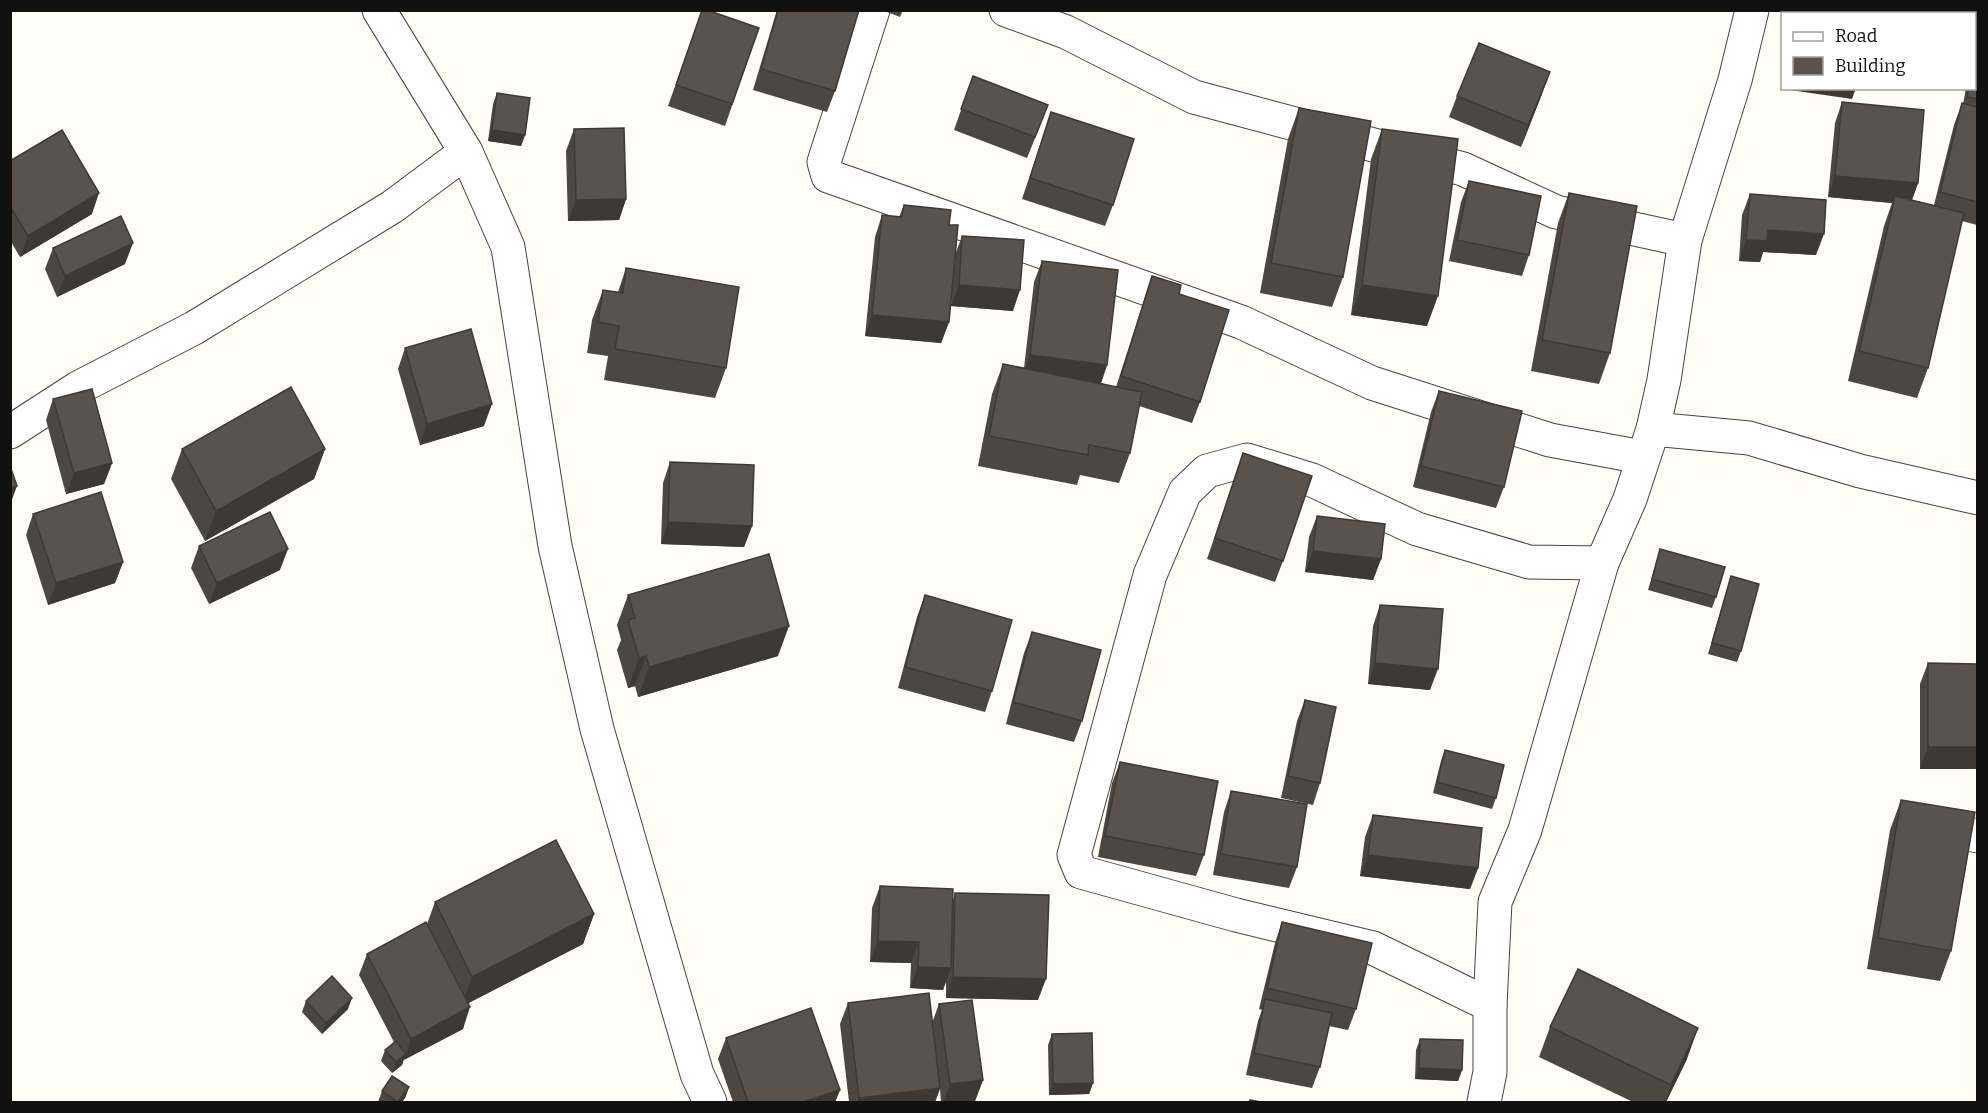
<svg xmlns="http://www.w3.org/2000/svg" width="1988" height="1113" font-family="Bitter,serif">
  <style>
    .lines { fill: none; stroke-linecap: round; stroke-linejoin: round }
    .minor-casing { stroke: #444; stroke-width: 35 }
    .minor { stroke: #fff; stroke-width: 33 }
    .wall { fill: #4d4742 }
    .shaded-wall { fill: #3f3936 }
    .building { fill: #5a524d; stroke: #3f3936; stroke-width: 1.5 }
  </style>
  <rect width="100%" height="100%" fill="#fffdf5"/>
  <g class="lines">
    <g class="minor-casing">
      <g id="minor">
        <polyline points="379,10 466,152"/>
        <polyline points="873,10 824,162 828,176 1241,322 1372,383 1550,440 1642,457"/>
        <polyline points="1006,10 1066,32 1194,97 1463,169 1556,212 1685,240"/>
        <polyline points="1653,429 1749,438 1860,471 1978,498"/>
        <polyline points="10,432 78,388 194,328 392,207 466,152 508,247 555,546 597,729 697,1074 710,1102"/>
        <polyline points="1927,825 1978,836"/>
        <polyline points="1490,1005 1373,948 1236,915 1081,872 1074,855 1150,575 1185,492 1207,471 1247,460 1312,480 1417,529 1529,562 1602,563"/>
        <polyline points="1484,1102 1490,1072 1490,1005 1495,902 1525,830 1602,563 1630,499 1653,429 1664,380 1685,240 1735,80 1752,10"/>
      </g>
    </g>
    <use href="#minor" class="minor"/>
  </g>
  <g class="wall">
    <polygon points="702,10 759,28 725,126 668,106"/>
    <polygon points="777,10 859,10 835,91 827,112 753,90"/>
    <polygon points="887,10 903,10 900,17 887,12"/>
    <polygon points="1977,65 1977,225 1962,221 1928,368 1917,398 1848,381 1884,226 1892,203 1828,197 1835,123 1842,102 1918,183 1912,200 1934,205 1954,125 1962,103 1963,104 1966,88 1974,88"/>
    <polygon points="973,76 1040,126 1027,158 954,130"/>
    <polygon points="497,93 525,135 521,146 488,141 493,104"/>
    <polygon points="1542,94 1521,147 1449,117 1457,96"/>
    <polygon points="1299,108 1343,277 1332,307 1260,293 1288,139"/>
    <polygon points="1051,112 1113,205 1105,226 1022,199"/>
    <polygon points="574,129 626,199 619,220 568,221 566,151"/>
    <polygon points="1382,129 1427,326 1351,315 1371,159"/>
    <polygon points="10,161 92,214 20,257 10,240"/>
    <polygon points="1469,181 1529,255 1522,276 1449,261 1461,202"/>
    <polygon points="1569,193 1610,353 1599,384 1531,371 1558,223"/>
    <polygon points="1750,194 1816,255 1763,252 1760,262 1739,261 1742,215"/>
    <polygon points="904,205 949,225 955,255 962,236 1013,311 951,306 953,273 949,322 941,343 865,336 875,237 882,215 899,217"/>
    <polygon points="53,248 125,264 57,297 45,269"/>
    <polygon points="1042,261 1107,365 1101,383 1116,387 1145,297 1152,276 1179,294 1200,402 1192,423 1139,406 1130,453 1119,483 1080,475 1077,485 978,466 992,394 1003,364 1024,368 1034,282"/>
    <polygon points="626,268 726,368 715,398 604,380 608,356 587,353 592,320 603,290 618,292"/>
    <polygon points="405,348 484,426 420,445 398,369"/>
    <polygon points="1439,391 1504,487 1496,508 1413,487 1431,412"/>
    <polygon points="53,399 112,463 104,484 66,494 46,420"/>
    <polygon points="182,449 325,449 314,479 205,541 171,479"/>
    <polygon points="1243,453 1283,561 1275,582 1207,559"/>
    <polygon points="670,462 752,526 744,547 661,544 663,483"/>
    <polygon points="33,514 123,562 115,583 48,605 26,535"/>
    <polygon points="1317,516 1381,559 1373,580 1305,572 1309,537"/>
    <polygon points="199,546 280,570 209,604 191,568"/>
    <polygon points="1660,549 1716,597 1712,608 1648,590"/>
    <polygon points="1731,576 1741,651 1737,662 1708,654"/>
    <polygon points="628,595 778,656 638,697 635,686 628,688 617,650 621,640 617,625"/>
    <polygon points="925,595 992,691 985,712 898,688 917,617"/>
    <polygon points="1380,605 1430,690 1368,684 1373,626"/>
    <polygon points="1032,632 1082,721 1074,742 1006,724 1024,653"/>
    <polygon points="1928,663 1977,664 1977,769 1920,769 1920,684"/>
    <polygon points="1305,700 1320,783 1313,805 1281,798 1297,721"/>
    <polygon points="1445,750 1496,798 1492,809 1433,793 1441,761"/>
    <polygon points="1120,762 1204,855 1196,876 1098,857 1112,783"/>
    <polygon points="1231,791 1297,867 1289,888 1213,875 1224,812"/>
    <polygon points="1901,800 1951,951 1940,981 1867,969 1890,830"/>
    <polygon points="1373,815 1478,868 1470,889 1360,876 1365,837"/>
    <polygon points="880,886 953,900 955,893 1038,1000 946,998 946,981 943,990 910,988 911,963 870,962 872,908"/>
    <polygon points="435,902 594,914 583,944 468,1003 463,1029 403,1060 402,1065 392,1073 381,1061 385,1050 394,1042 359,975 367,954 427,924"/>
    <polygon points="1282,922 1356,1009 1348,1030 1329,1026 1320,1067 1312,1088 1246,1075 1258,1021 1262,1010 1259,1009 1275,943"/>
    <polygon points="306,1001 348,1009 322,1034 302,1012"/>
    <polygon points="848,1003 932,1023 939,1004 983,1080 975,1101 964,1102 941,1102 940,1089 935,1102 849,1102 840,1024"/>
    <polygon points="1550,1027 1687,1059 1666,1102 1633,1102 1539,1057"/>
    <polygon points="1052,1034 1093,1083 1089,1094 1049,1095 1048,1045"/>
    <polygon points="726,1038 840,1090 835,1102 733,1102 718,1059"/>
    <polygon points="1420,1039 1462,1070 1458,1081 1415,1079 1416,1050"/>
    <polygon points="409,1087 405,1098 402,1102 378,1102 382,1091"/>
  </g>
  <g class="shaded-wall">
    <polygon points="1550,72 1542,94 1521,147 1528,125"/>
    <polygon points="1790,88 1856,88 1852,99 1790,90"/>
    <polygon points="492,130 525,135 521,146 488,141"/>
    <polygon points="1835,176 1918,183 1910,205 1895,196 1892,203 1828,197"/>
    <polygon points="99,193 92,214 20,257 28,236"/>
    <polygon points="626,199 619,220 568,221 576,200"/>
    <polygon points="1768,230 1824,234 1816,255 1763,252 1760,262 1739,261 1746,240"/>
    <polygon points="133,243 125,264 57,297 65,276"/>
    <polygon points="959,285 1020,290 1013,311 951,306"/>
    <polygon points="1362,285 1438,296 1427,326 1351,315"/>
    <polygon points="872,315 949,322 941,343 865,336"/>
    <polygon points="1030,355 1107,365 1100,386 1023,376"/>
    <polygon points="492,404 484,426 420,445 427,424"/>
    <polygon points="325,449 314,479 205,541 216,511"/>
    <polygon points="112,463 104,484 66,494 74,473"/>
    <polygon points="17,486 10,505 10,488"/>
    <polygon points="668,522 752,526 744,547 661,544"/>
    <polygon points="288,549 280,570 209,604 217,583"/>
    <polygon points="1313,551 1381,559 1373,580 1305,572"/>
    <polygon points="123,562 115,583 48,605 56,583"/>
    <polygon points="789,626 778,656 638,697 649,667"/>
    <polygon points="646,656 635,686 628,688 639,658"/>
    <polygon points="1375,663 1438,669 1430,690 1368,684"/>
    <polygon points="1928,747 1977,747 1977,769 1920,769"/>
    <polygon points="1368,855 1478,868 1470,889 1360,876"/>
    <polygon points="594,914 583,944 461,1007 472,977"/>
    <polygon points="878,941 919,942 911,963 870,962"/>
    <polygon points="918,967 951,968 943,990 910,988"/>
    <polygon points="953,977 1046,979 1038,1000 946,998"/>
    <polygon points="352,998 348,1009 322,1034 326,1023"/>
    <polygon points="470,1007 463,1029 404,1060 411,1039"/>
    <polygon points="1698,1028 1687,1059 1666,1102 1665,1102 1671,1085"/>
    <polygon points="406,1054 402,1065 392,1073 396,1062"/>
    <polygon points="1419,1068 1462,1070 1458,1081 1415,1079"/>
    <polygon points="983,1080 975,1101 964,1102 943,1102 950,1084"/>
    <polygon points="1093,1083 1089,1094 1049,1095 1053,1084"/>
    <polygon points="409,1087 405,1098 402,1102 398,1102"/>
    <polygon points="940,1088 935,1102 857,1102 859,1098"/>
    <polygon points="840,1090 835,1102 803,1102"/>
  </g>
  <g class="building">
    <polygon points="702,10 707,10 759,28 732,104 676,85"/>
    <polygon points="778,10 859,10 835,91 761,69"/>
    <polygon points="1806,10 1869,10 1869,14 1805,14"/>
    <polygon points="1479,43 1550,72 1528,125 1457,96"/>
    <polygon points="1974,65 1977,65 1977,99 1967,97 1969,88 1974,88"/>
    <polygon points="973,76 1048,105 1035,137 961,109"/>
    <polygon points="497,93 530,98 525,135 492,130"/>
    <polygon points="1842,102 1924,110 1918,183 1835,176"/>
    <polygon points="1962,103 1977,107 1977,202 1940,192"/>
    <polygon points="1299,108 1371,121 1343,277 1271,263"/>
    <polygon points="1051,112 1134,139 1113,205 1030,178"/>
    <polygon points="624,128 626,199 576,200 574,129"/>
    <polygon points="1382,129 1458,139 1438,296 1362,285"/>
    <polygon points="62,130 99,193 28,236 10,206 10,161"/>
    <polygon points="1469,181 1541,196 1529,255 1457,240"/>
    <polygon points="1569,193 1637,206 1610,353 1542,340"/>
    <polygon points="1750,194 1826,200 1824,234 1768,230 1767,241 1746,240"/>
    <polygon points="1895,196 1964,213 1928,368 1859,351"/>
    <polygon points="904,205 951,210 949,225 958,225 949,322 872,315 882,215 902,217"/>
    <polygon points="121,216 133,243 65,276 53,248"/>
    <polygon points="962,236 1024,240 1020,290 959,285"/>
    <polygon points="1042,261 1118,270 1107,365 1030,355"/>
    <polygon points="626,268 739,287 726,368 615,349 619,326 598,322 603,290 623,293"/>
    <polygon points="1152,276 1181,285 1179,294 1229,310 1200,402 1121,376"/>
    <polygon points="471,329 492,404 427,424 405,348"/>
    <polygon points="1003,364 1142,392 1130,453 1089,445 1088,455 989,436"/>
    <polygon points="291,387 325,449 216,511 182,449"/>
    <polygon points="92,389 112,463 74,473 53,399"/>
    <polygon points="1439,391 1522,411 1504,487 1421,466"/>
    <polygon points="1243,453 1312,476 1283,561 1215,538"/>
    <polygon points="670,462 754,465 752,526 668,522"/>
    <polygon points="10,466 17,486 10,488"/>
    <polygon points="101,492 123,562 56,583 33,514"/>
    <polygon points="270,512 288,549 217,583 199,546"/>
    <polygon points="1317,516 1385,524 1381,559 1313,551"/>
    <polygon points="1660,549 1725,567 1716,597 1652,579"/>
    <polygon points="769,554 789,626 649,667 646,656 639,658 628,620 635,618 628,595"/>
    <polygon points="1731,576 1759,584 1741,651 1712,643"/>
    <polygon points="925,595 1012,620 992,691 905,667"/>
    <polygon points="1380,605 1443,609 1438,669 1375,663"/>
    <polygon points="1032,632 1101,650 1082,721 1013,702"/>
    <polygon points="1928,663 1977,664 1977,747 1928,747"/>
    <polygon points="1305,700 1336,707 1320,783 1288,776"/>
    <polygon points="1445,750 1504,765 1496,798 1437,782"/>
    <polygon points="1120,762 1218,781 1204,855 1105,836"/>
    <polygon points="1231,791 1307,804 1297,867 1221,854"/>
    <polygon points="1901,800 1975,812 1951,951 1878,938"/>
    <polygon points="1373,815 1482,828 1478,868 1368,855"/>
    <polygon points="556,840 594,914 472,977 435,902"/>
    <polygon points="880,886 953,889 951,968 918,967 919,942 878,941"/>
    <polygon points="955,893 1049,895 1046,979 953,977"/>
    <polygon points="426,922 470,1007 411,1039 367,954"/>
    <polygon points="1282,922 1372,943 1356,1009 1267,988"/>
    <polygon points="1578,969 1698,1028 1671,1085 1550,1027"/>
    <polygon points="332,976 352,998 326,1023 306,1001"/>
    <polygon points="929,993 940,1088 859,1098 848,1003"/>
    <polygon points="1265,999 1332,1013 1320,1067 1254,1053"/>
    <polygon points="972,1000 983,1080 950,1084 939,1004"/>
    <polygon points="811,1008 840,1090 803,1102 748,1102 726,1038"/>
    <polygon points="1092,1033 1093,1083 1053,1084 1052,1034"/>
    <polygon points="1420,1039 1463,1040 1462,1070 1419,1068"/>
    <polygon points="396,1041 406,1054 396,1062 385,1050"/>
    <polygon points="392,1076 409,1087 398,1102 382,1091"/>
    <polygon points="1250,1100 1261,1102 1249,1102"/>
  </g>
  <rect width="1988" height="1113" fill="none" stroke="#111111" stroke-width="24"/>
  <rect x="1781" y="12" width="195" height="78" fill="#ffffff" stroke="#a0a0a0" stroke-width="1.5"/>
  <rect x="1793" y="32" width="30" height="9" fill="#ffffff" stroke="#a0a0a0" stroke-width="1.5"/>
  <text x="1835" y="42" font-size="18" fill="#111111">Road</text>
  <rect x="1793" y="57" width="30" height="18" fill="#5a524d" stroke="#a0a0a0" stroke-width="1.5"/>
  <text x="1835" y="72" font-size="18" fill="#111111">Building</text>
</svg>
